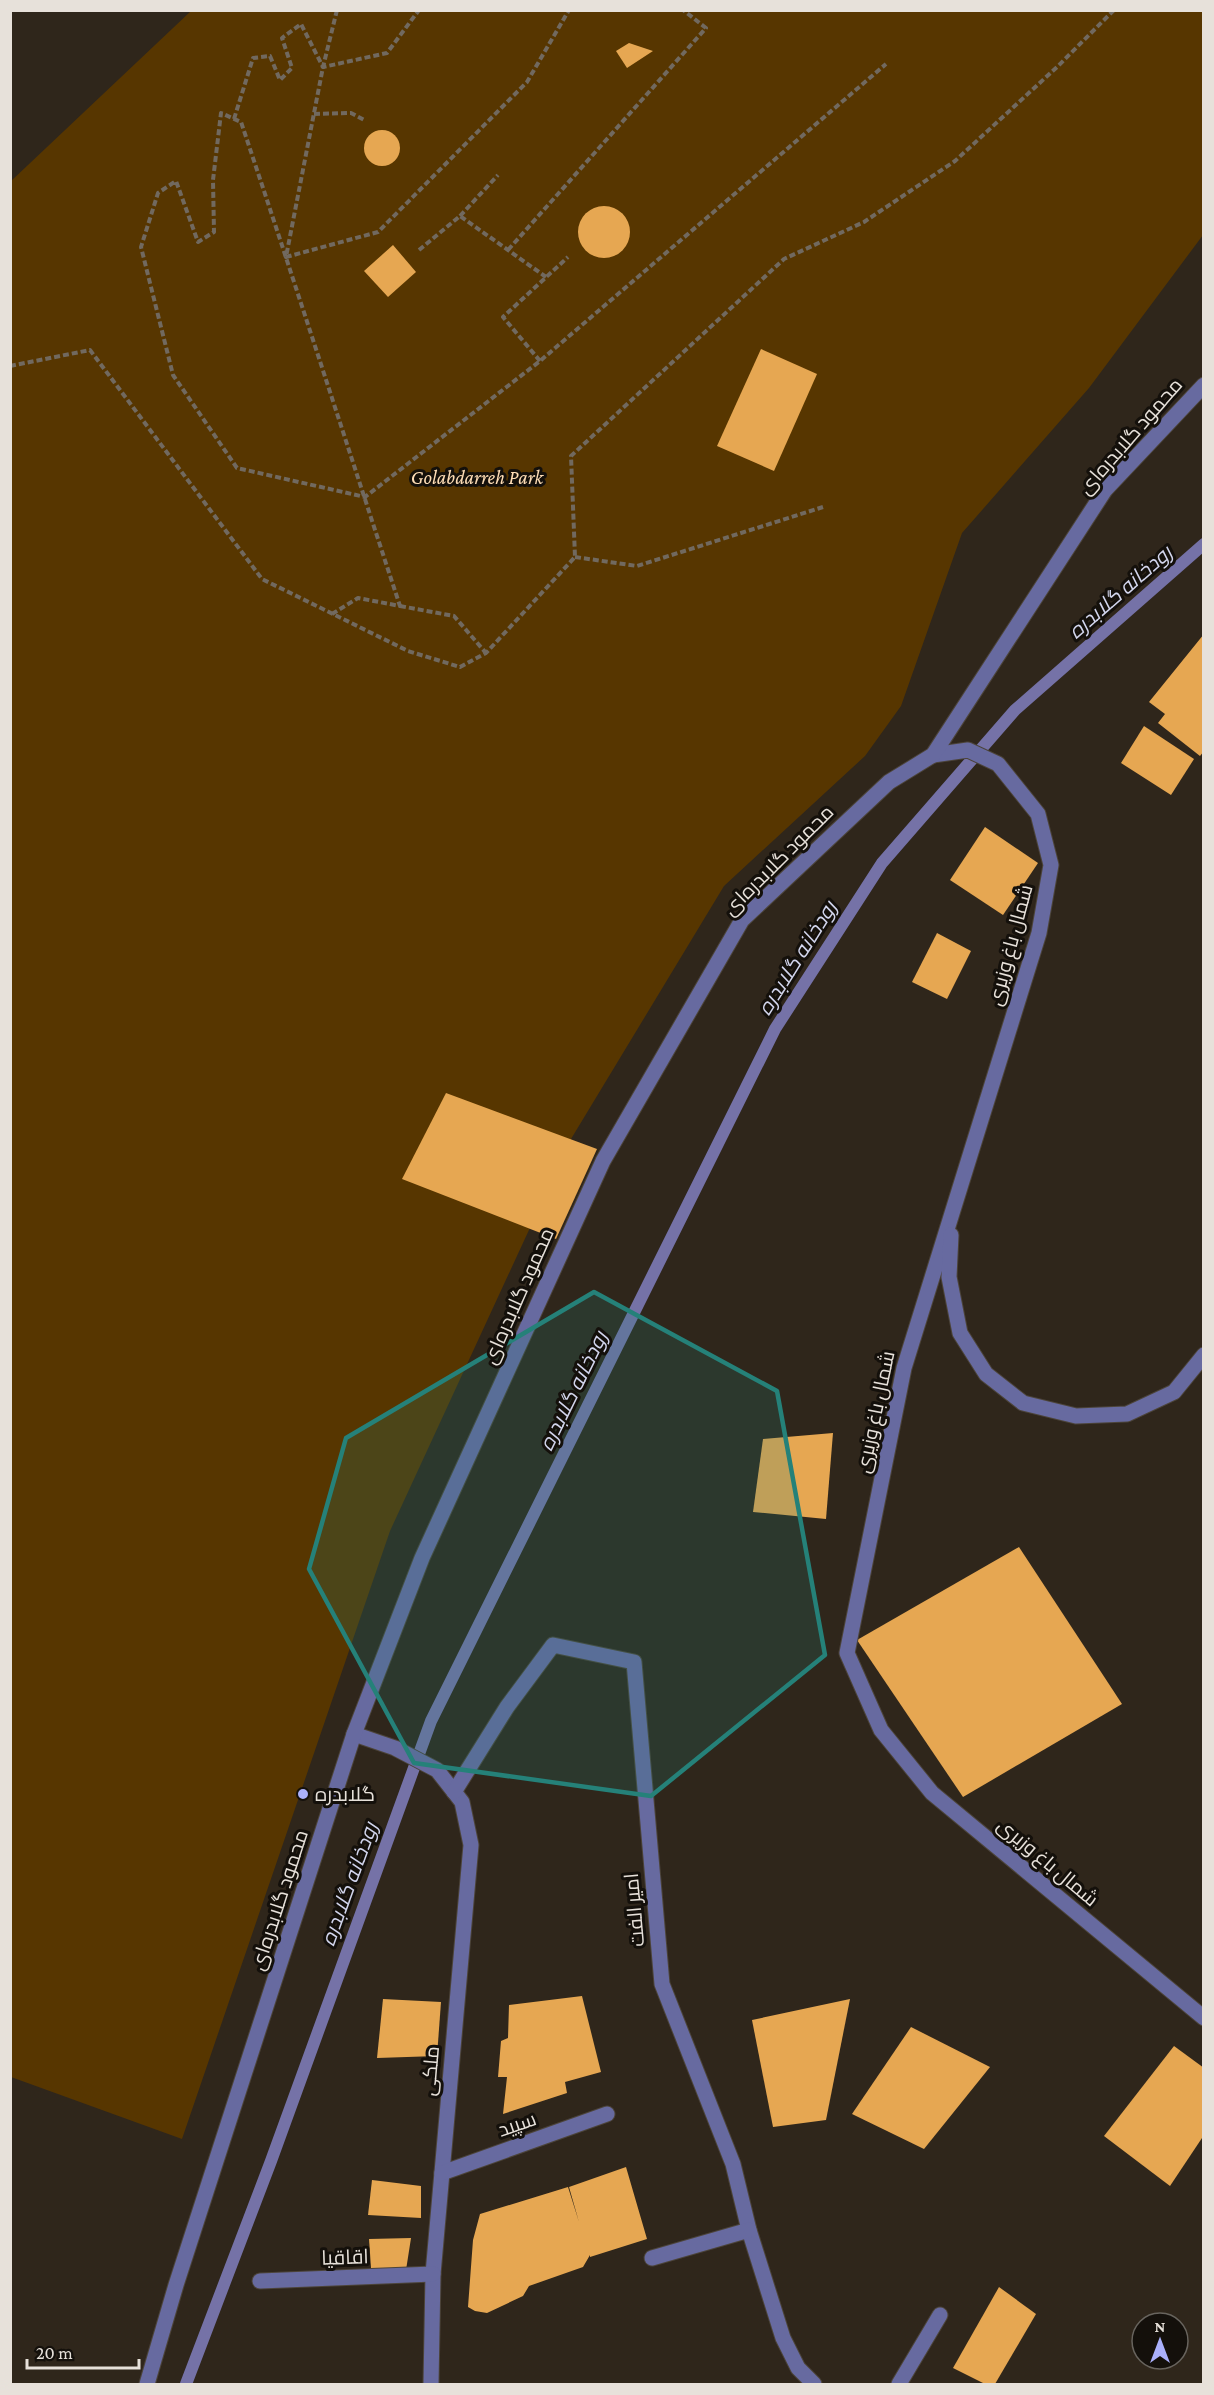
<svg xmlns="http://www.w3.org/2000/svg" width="1214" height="2395" font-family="'Crimson Pro',Cairo,serif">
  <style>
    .green { fill: #573600 }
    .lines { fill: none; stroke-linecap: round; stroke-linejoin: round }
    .stream { stroke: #7572a7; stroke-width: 12 }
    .building { fill: #e6a752 }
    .minor-casing { stroke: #4c443a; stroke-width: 17 }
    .path { stroke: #71695f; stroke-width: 4; stroke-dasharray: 6 3; stroke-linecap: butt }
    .minor { stroke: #676aa0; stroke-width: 15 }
    .marked { fill: #258179; fill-opacity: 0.2; stroke: #258179; stroke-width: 4.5; stroke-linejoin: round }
    .poi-dot { fill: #aab0fb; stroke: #14100b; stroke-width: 2 }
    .labels { text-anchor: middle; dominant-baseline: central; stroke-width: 6; stroke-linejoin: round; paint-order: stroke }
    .street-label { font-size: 20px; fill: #e7e1da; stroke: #14100b }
    .park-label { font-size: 20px; font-style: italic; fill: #feddb6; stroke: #14100b }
    .poi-label { font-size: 20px; fill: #e7e1da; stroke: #14100b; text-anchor: start }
    .water-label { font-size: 21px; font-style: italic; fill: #d2d5ec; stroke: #14100b }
  </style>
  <rect width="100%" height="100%" fill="#2f261b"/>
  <polygon class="green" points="191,11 1203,11 1203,235 1089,388 962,533 901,706 865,756 724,886 571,1139 390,1531 182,2139 11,2077 10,182"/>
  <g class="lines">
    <polyline class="stream" points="186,2384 271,2161 431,1721 775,1029 882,863 1015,710 1204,544"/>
  </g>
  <g class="building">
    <polygon points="629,43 653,51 627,68 616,51"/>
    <circle cx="382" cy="148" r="18"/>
    <circle cx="604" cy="232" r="26"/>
    <polygon points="393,245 416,272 388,297 364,271"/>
    <polygon points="761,349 817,374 774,471 717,446"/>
    <polygon points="1204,634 1204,751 1200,756 1158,723 1165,714 1149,702"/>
    <polygon points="1144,726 1194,759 1171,795 1121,763"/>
    <polygon points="985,827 1038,863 1003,915 950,880"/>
    <polygon points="937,933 971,951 947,999 912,982"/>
    <polygon points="446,1093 597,1149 556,1239 402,1179"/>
    <polygon points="833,1433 826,1519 753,1512 763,1439"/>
    <polygon points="1019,1547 1122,1704 963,1797 857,1640"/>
    <polygon points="582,1996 601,2072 565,2082 567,2093 503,2114 507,2077 498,2077 501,2041 508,2038 509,2005"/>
    <polygon points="383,1999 441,2002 437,2056 377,2058"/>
    <polygon points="850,1999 826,2120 773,2127 752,2020"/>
    <polygon points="911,2027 990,2067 924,2149 852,2114"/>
    <polygon points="1174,2046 1204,2068 1204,2135 1170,2186 1104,2136"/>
    <polygon points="626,2167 647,2239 590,2257 590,2255 583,2267 529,2286 523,2296 487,2313 475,2311 468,2307 473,2240 480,2214 568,2187 579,2222 569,2187"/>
    <polygon points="372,2180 421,2186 421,2218 368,2215"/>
    <polygon points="411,2238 406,2270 371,2268 369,2239"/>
    <polygon points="999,2287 1036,2314 995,2384 985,2384 953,2368"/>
  </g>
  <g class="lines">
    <g class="minor-casing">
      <g id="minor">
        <polyline points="933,755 968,750 998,764 1038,814 1051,865 1039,933 904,1368 847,1653 881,1730 932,1793 1204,2018"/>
        <polyline points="951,1235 949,1277 960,1333 986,1374 1023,1403 1076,1416 1127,1414 1174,1392 1204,1355"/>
        <polyline points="354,1734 395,1748 437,1770 462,1802 471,1845 433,2274 431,2384"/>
        <polyline points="454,1792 507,1707 553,1645 634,1662 662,1984 733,2164 749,2230 783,2338 798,2368 814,2384"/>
        <polyline points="442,2173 607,2114"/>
        <polyline points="652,2258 749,2230"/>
        <polyline points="260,2281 433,2274"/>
        <polyline points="147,2384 176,2285 354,1734 422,1558 603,1161 742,920 889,782 933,755 1105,490 1204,385"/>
        <polyline points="899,2384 940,2315"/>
      </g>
    </g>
    <g class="path">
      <polyline points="337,10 323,67 286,257 378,232 527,82 569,10"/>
      <polyline points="314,114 351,113 366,121"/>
      <polyline points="234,119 253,58 270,56 280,80 292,68 282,38 301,24 323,67 387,53 419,10"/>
      <polyline points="460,216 498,175"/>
      <polyline points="419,250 460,216 546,277"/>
      <polyline points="508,250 706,28 683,10"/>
      <polyline points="540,361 503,317 568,257"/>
      <polyline points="10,366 90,350 262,579 408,651 460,667 486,653 575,557 571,456 784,259 864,222 955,161 1057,67 1114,10"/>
      <polyline points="575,557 637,566 823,507"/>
      <polyline points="400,606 454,616 486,653"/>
      <path d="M332,614L358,598L400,606C347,445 295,283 241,122L221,113L213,180L214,232L198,242L176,181L158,193L141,247L173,375L237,468L365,497L540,361L886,64"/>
    </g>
    <use href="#minor" class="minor"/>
  </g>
  <path class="marked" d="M594,1292L777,1391L825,1655L651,1796L414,1763L309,1569L346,1438Z"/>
  <circle class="poi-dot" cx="303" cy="1794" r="6"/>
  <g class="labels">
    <g class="street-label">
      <text transform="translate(1130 436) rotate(-49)">محمود گلابدره‌ای</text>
      <text transform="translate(778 860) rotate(-45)">محمود گلابدره‌ای</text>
      <text transform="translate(1010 945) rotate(-75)">شمال باغ وزیری</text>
      <text transform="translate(518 1296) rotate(-66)">محمود گلابدره‌ای</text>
      <text transform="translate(875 1412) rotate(-78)">شمال باغ وزیری</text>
      <text transform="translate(1048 1862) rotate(40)">شمال باغ وزیری</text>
      <text transform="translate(279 1900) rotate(-72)">محمود گلابدره‌ای</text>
      <text transform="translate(634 1910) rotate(-95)">امیر الفت</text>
      <text transform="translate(430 2071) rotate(-85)">ملکی</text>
      <text transform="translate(517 2124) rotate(-19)">سپید</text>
      <text transform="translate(345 2257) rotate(-2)">اقاقیا</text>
    </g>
    <g class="park-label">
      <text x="477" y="477">Golabdarreh Park</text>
    </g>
    <g class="poi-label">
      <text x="315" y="1794">گلابدره</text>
    </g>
    <g class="water-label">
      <text transform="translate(1120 592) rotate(-41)">رودخانه گلابدره</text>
      <text transform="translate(797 958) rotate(-58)">رودخانه گلابدره</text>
      <text transform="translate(573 1391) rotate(-64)">رودخانه گلابدره</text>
      <text transform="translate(349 1884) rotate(-70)">رودخانه گلابدره</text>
    </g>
  </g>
  <rect width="1214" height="2395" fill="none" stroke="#e7e1da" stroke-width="24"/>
  <g transform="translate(1160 2341)"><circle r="28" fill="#14100b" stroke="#68645e" stroke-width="1.5"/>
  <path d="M0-4.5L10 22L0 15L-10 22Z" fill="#aab0fb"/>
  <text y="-9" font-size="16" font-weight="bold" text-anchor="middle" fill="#e7e1da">N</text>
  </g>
  <path d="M27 2359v9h112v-9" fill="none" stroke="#e7e1da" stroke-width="3"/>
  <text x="36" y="2359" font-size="18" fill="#e7e1da" stroke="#14100b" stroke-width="4.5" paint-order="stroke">20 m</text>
</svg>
